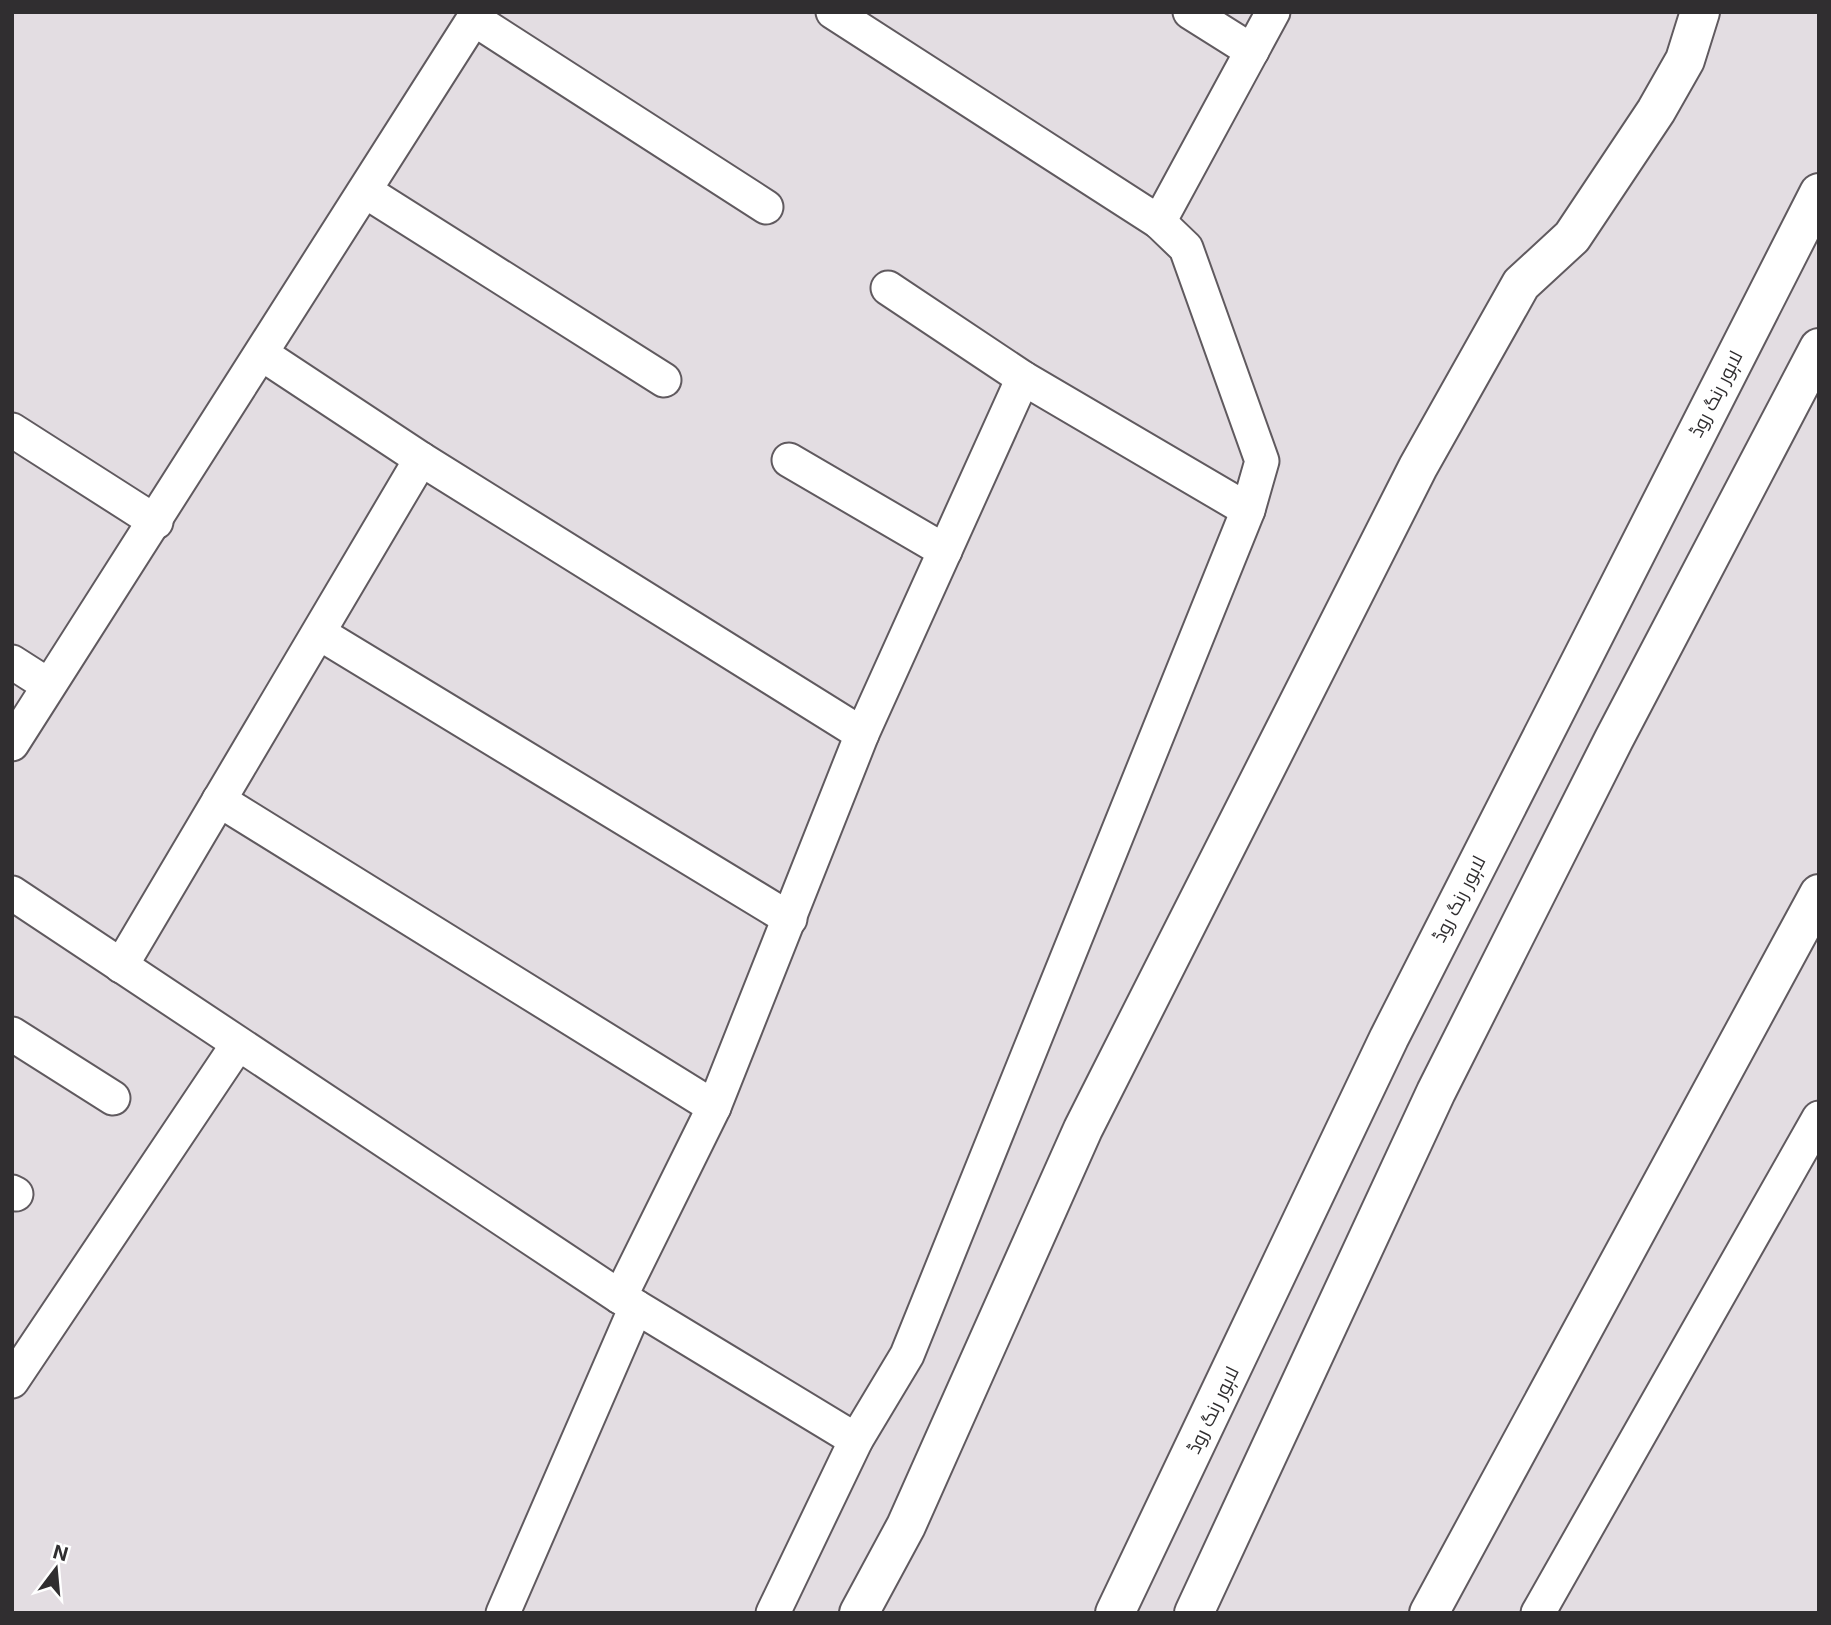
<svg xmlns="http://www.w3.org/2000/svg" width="1831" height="1625" font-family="Inter,Cairo,sans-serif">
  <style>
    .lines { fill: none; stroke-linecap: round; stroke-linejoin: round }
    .minor-casing { stroke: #605a5f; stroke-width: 37 }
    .secondary-casing { stroke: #605a5f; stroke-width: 42 }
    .motorway-casing { stroke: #605a5f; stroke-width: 42 }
    .minor { stroke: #fff; stroke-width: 33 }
    .secondary { stroke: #fff; stroke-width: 38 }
    .motorway { stroke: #fff; stroke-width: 38 }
    .labels { text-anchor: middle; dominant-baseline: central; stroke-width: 5; stroke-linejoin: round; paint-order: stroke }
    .street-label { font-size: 19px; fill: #302e30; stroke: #fff }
  </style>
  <rect width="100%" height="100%" fill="#e3dde2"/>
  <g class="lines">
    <g class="minor-casing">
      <g id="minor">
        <polyline points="1190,12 1252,51"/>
        <polyline points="474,19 766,207"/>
        <polyline points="365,191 664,380"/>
        <polyline points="1159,222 1273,12"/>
        <polyline points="888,288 1023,378 1248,510"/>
        <polyline points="262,354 421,459 862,734"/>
        <polyline points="12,430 156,522"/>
        <polyline points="789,460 945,551"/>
        <polyline points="319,633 790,919"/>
        <polyline points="12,662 48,685"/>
        <polyline points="12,744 478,12"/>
        <polyline points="219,800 714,1107"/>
        <polyline points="12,893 620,1297 856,1440"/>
        <polyline points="121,966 421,459"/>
        <polyline points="12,1034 113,1098"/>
        <polyline points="12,1192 16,1194"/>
        <polyline points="620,1297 714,1107 862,734 1023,378"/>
        <polyline points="12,1381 238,1044"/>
        <polyline points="503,1613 636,1307"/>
        <polyline points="773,1613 856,1440 907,1355 1248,510 1262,461 1186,248 1159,222 833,12"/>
        <polyline points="1538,1613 1819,1118"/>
      </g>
    </g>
    <g class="secondary-casing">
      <g id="secondary">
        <polyline points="859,1613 906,1526 1083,1129 1418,467 1521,284 1572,237 1656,111 1685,60 1700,12"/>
        <polyline points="1429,1613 1819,894"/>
      </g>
    </g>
    <g class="motorway-casing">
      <g id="motorway">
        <polyline points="1115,1613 1389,1038 1819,193"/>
        <polyline points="1194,1613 1436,1092 1614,739 1819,348"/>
      </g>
    </g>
    <use href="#minor" class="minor"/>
    <use href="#secondary" class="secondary"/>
    <use href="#motorway" class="motorway"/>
  </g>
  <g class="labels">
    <g class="street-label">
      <text transform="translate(1716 394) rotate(-63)">لاہور رنگ روڈ</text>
      <text transform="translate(1459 899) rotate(-63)">لاہور رنگ روڈ</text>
      <text transform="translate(1213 1410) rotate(-64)">لاہور رنگ روڈ</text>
    </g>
  </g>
  <rect width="1831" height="1625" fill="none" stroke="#302e30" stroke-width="28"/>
  <g transform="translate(56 1569) rotate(16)" stroke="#ffffff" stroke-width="5" paint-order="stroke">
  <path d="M0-5L12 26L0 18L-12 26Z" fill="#302e30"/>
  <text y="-10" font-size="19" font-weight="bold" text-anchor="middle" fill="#302e30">N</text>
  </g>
</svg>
